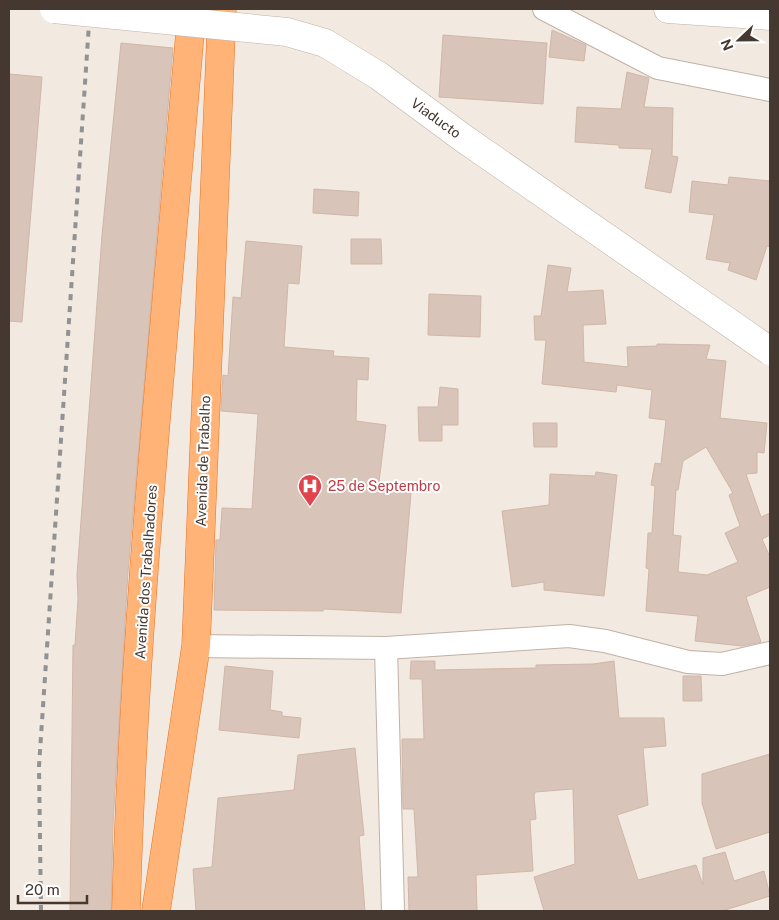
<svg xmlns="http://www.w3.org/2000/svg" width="779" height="920" font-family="'Public Sans',sans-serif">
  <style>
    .building { fill: #d8c4b8; stroke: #d0b7a8; fill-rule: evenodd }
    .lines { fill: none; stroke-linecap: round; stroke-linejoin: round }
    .minor-casing { stroke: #c1b1a6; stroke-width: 24 }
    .tertiary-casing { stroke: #c1b1a6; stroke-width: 29 }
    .trunk-casing { stroke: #eb7122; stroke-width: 29 }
    .minor { stroke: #fff; stroke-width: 22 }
    .tertiary { stroke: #fff; stroke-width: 28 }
    .trunk { stroke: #ffb376; stroke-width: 28 }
    .rail { stroke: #929292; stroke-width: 4; stroke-dasharray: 6 6; stroke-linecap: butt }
    .tertiary-bridge-casing { stroke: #c1b1a6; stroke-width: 29; stroke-linecap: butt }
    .tertiary-bridge { stroke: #fff; stroke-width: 28 }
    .labels { text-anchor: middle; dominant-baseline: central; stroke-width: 4; stroke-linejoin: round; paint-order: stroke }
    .street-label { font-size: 14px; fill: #443831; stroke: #fff }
    .health-label { font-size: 14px; fill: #be3a42; stroke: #fff; text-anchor: start }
  </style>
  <rect width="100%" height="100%" fill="#f2e9e1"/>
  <g class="building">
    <polygon points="552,30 586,45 584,61 549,57"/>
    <polygon points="443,35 547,43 543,104 439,97"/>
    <polygon points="121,43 173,48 128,572 113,824 111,911 70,911 73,645 75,645 78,599 77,575 102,235"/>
    <polygon points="627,72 649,78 644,107 673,108 672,156 678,157 671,193 645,188 652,149 619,148 619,145 575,142 577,107 621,109"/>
    <polygon points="9,74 42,77 22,322 9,321"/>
    <polygon points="729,177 770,181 770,247 767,246 756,280 728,270 730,263 706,259 714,215 689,212 692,181 728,185"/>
    <polygon points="314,189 359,192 358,216 313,213"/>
    <polygon points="351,239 381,239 382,264 351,264"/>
    <polygon points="246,241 302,246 299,284 288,283 284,347 334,351 333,356 369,358 368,380 357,379 356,421 386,425 378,490 411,493 401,613 324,609 323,611 214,610 216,540 220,540 222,508 252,509 258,414 221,411 223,375 228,376 233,297 241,298"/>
    <path d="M548,265L571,268L567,292L603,290L606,324L583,325L584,362L628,367L627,347L657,346V344L710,345L706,359L726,361L720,418L767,423L764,453L757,452V473L746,474L761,517L770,513V535L762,539L770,557V587L746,597L761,642L742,646L695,641L698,616L646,611L649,569L646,568L648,533H652L655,486L651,485L655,463L661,464L666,420L649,418L652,390L617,385L616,392L542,384L546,340H535L534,316H541ZM706,447L733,493L729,495L740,526L725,533L738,562L707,575L678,572L681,536L673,535L676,490H678L683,461Z"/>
    <polygon points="429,294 481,296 480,337 428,335"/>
    <polygon points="440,387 458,389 458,425 442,425 442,441 419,441 418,407 438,407"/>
    <polygon points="533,423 557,423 557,447 534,447"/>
    <polygon points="596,472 617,475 604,596 544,590 544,582 512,587 502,511 549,505 550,474 595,476"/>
    <polygon points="411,661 435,661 435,670 536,668 536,665 593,664 614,661 619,718 664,718 666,746 643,748 648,805 617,815 638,880 696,865 703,885 703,858 725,852 734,881 764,871 770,896 722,911 544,911 534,877 575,864 573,789 535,792 534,796 536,819 530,820 533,871 476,875 477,911 409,911 408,877 418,877 414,809 403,809 402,739 424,739 422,679 410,679"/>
    <polygon points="225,666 273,671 270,710 282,712 282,716 301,718 299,738 219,730"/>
    <polygon points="683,676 701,676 702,701 683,701"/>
    <polygon points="355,748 364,835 359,836 365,911 196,911 193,869 212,867 218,798 294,790 298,755"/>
    <polygon points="770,754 770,832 716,849 702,803 702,774"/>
  </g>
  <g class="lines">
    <g class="minor-casing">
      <g id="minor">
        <polyline points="544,9 658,68 770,90"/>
        <polyline points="196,646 386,648 569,636 605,641 688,662 722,664 770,653"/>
        <polyline points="386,648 393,911"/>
      </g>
    </g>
    <g class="tertiary-casing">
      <polyline id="tertiary" points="668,9 770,16"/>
    </g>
    <g class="trunk-casing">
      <g id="trunk">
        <path d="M126,911C134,611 167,308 192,9"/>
        <polyline points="156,911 196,646 222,9"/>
      </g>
    </g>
    <use href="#minor" class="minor"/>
    <use href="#tertiary" class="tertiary"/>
    <use href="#trunk" class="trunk"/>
    <polyline class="rail" points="41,911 39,766 90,9"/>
    <g class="tertiary-bridge-casing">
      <polyline id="tertiary-bridge" points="54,9 287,32 325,43 379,76 463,138 770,351"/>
    </g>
    <use href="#tertiary-bridge" class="tertiary-bridge"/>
  </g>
  <defs>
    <g id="hospital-pin" transform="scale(1.25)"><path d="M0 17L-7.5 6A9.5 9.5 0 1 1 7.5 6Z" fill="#e0444e" stroke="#fff"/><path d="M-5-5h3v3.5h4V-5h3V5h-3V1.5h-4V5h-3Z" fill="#fff"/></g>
  </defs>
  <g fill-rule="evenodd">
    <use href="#hospital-pin" x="310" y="486"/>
  </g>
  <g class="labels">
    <g class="street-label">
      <text transform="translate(436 118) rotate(36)">Viaducto</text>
      <text transform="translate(203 461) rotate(-88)">Avenida de Trabalho</text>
      <text transform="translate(146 572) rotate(-86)">Avenida dos Trabalhadores</text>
    </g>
    <g class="health-label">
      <text x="328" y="486">25 de Septembro</text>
    </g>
  </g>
  <rect width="779" height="920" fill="none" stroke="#443831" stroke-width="20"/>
  <g transform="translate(739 40) rotate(248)" stroke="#ffffff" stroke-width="4" paint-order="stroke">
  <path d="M0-4L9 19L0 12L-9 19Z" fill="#443831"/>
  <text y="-8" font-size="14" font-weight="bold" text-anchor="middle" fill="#443831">N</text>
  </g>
  <path d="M18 895v8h69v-8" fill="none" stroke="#443831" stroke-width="2.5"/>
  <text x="25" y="895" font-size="15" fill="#443831" stroke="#ffffff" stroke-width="4" paint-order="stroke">20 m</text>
</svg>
